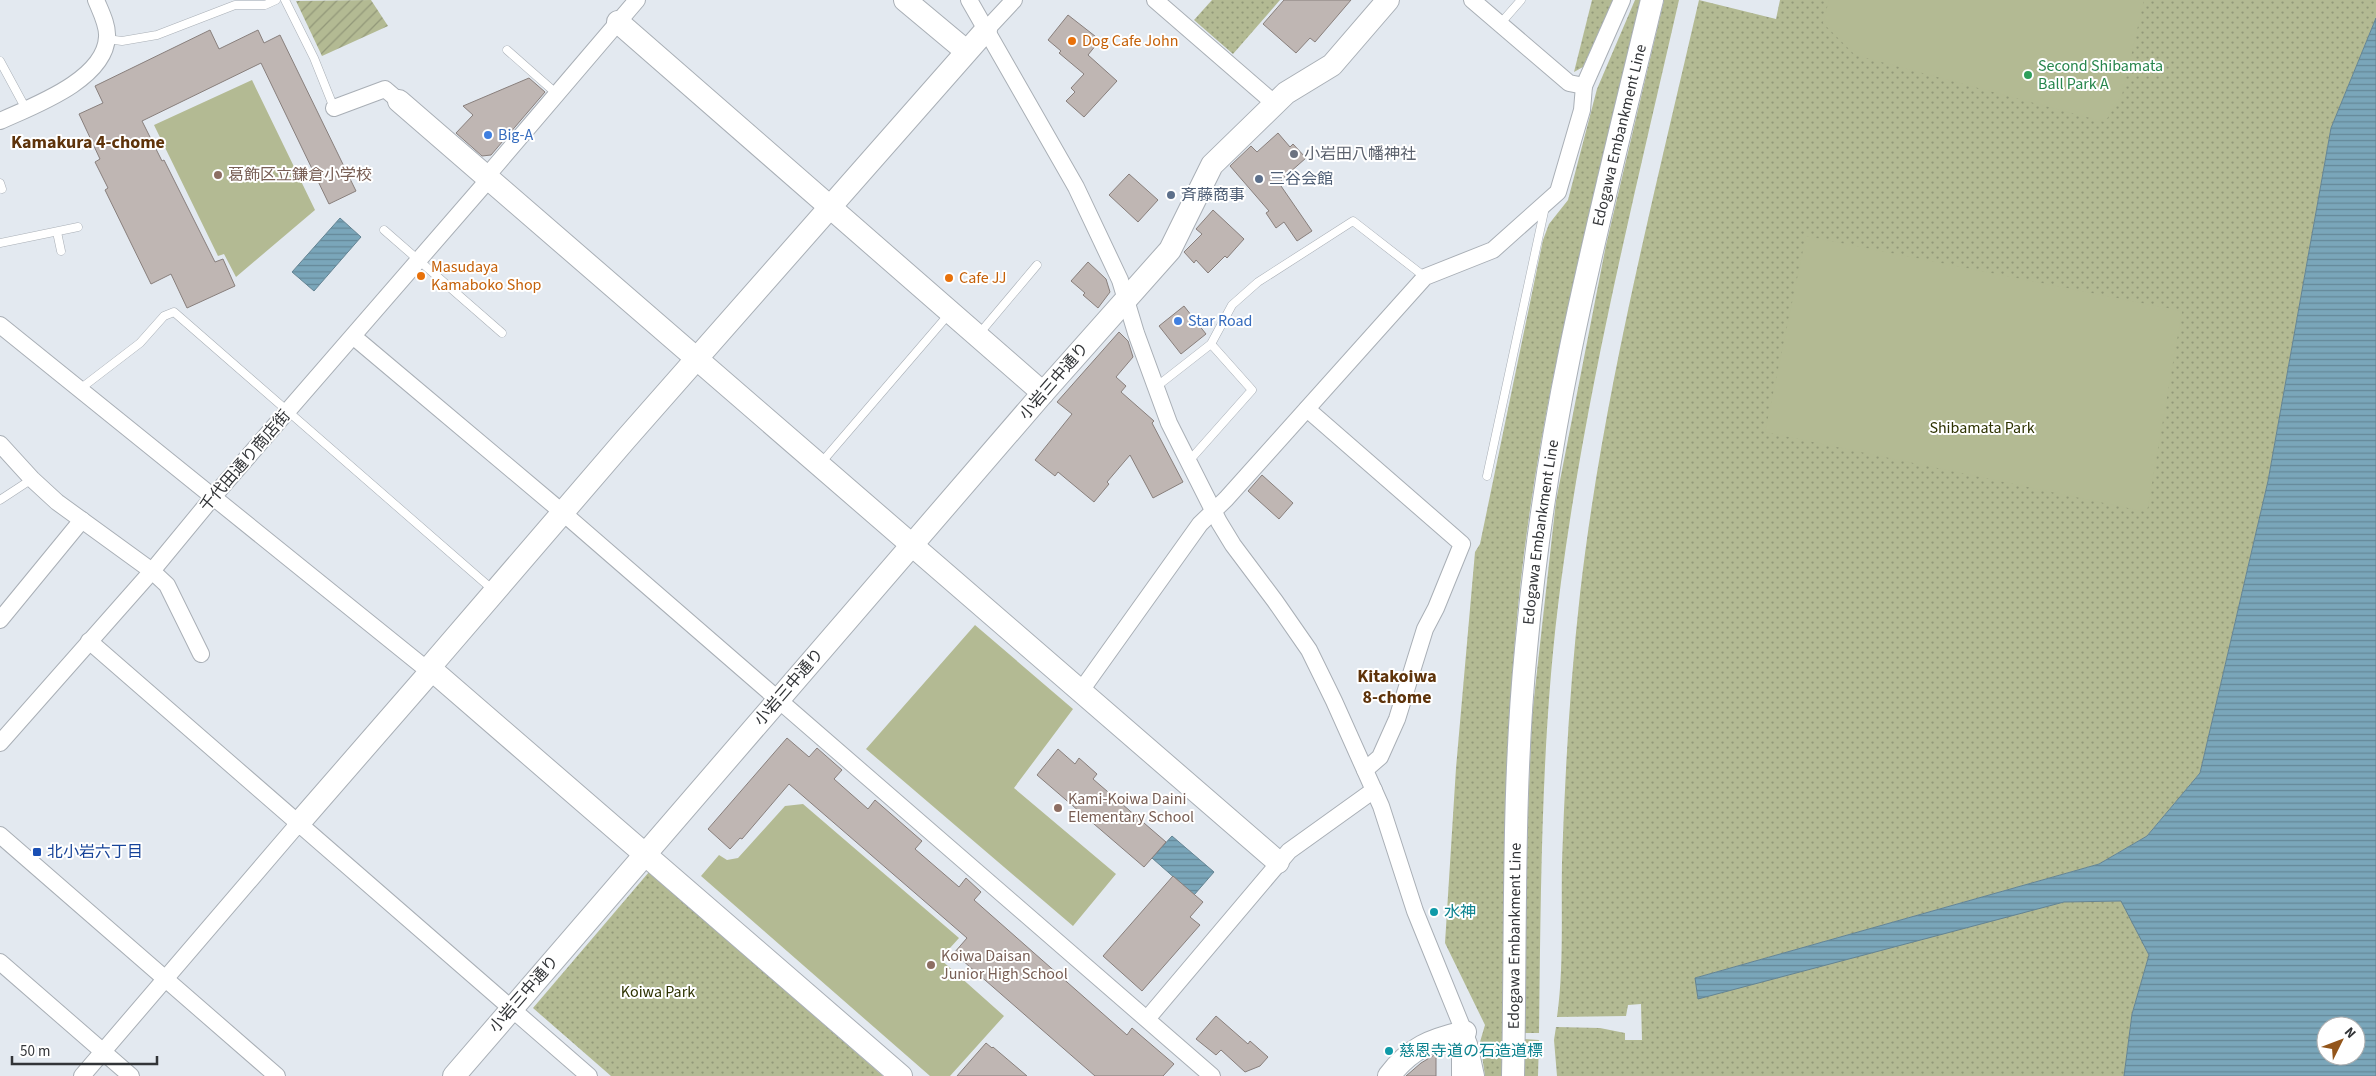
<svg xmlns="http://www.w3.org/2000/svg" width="2376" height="1076" font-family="'Source Sans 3','Noto Sans JP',sans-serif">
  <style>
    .grass { fill: url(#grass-dots) }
    .garden { fill: url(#garden-furrows) }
    .pitch { fill: #b3ba93 }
    .water { fill: url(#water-rules); stroke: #648493; fill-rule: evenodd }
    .building { fill: #bfb6b3; stroke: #887f7c }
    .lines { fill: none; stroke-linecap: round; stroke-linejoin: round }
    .lane-casing { stroke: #a9afb6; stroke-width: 9 }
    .street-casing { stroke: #a9afb6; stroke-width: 18 }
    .secondary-casing { stroke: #a9afb6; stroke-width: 24 }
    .lane { stroke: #fff; stroke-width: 8 }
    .street { stroke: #fff; stroke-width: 16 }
    .secondary { stroke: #fff; stroke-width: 22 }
    .food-dot { fill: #e8710a; stroke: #fff; stroke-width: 2 }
    .leisure-dot { fill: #2e9e5b; stroke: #fff; stroke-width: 2 }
    .shop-dot { fill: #3f7fe0; stroke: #fff; stroke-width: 2 }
    .worship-dot { fill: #6b7280; stroke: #fff; stroke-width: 2 }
    .education-dot { fill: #8d6e63; stroke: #fff; stroke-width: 2 }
    .service-dot { fill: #5c6f8a; stroke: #fff; stroke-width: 2 }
    .transit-dot { fill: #1a4fb4; stroke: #fff; stroke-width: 2 }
    .culture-dot { fill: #0f9aa8; stroke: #fff; stroke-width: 2 }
    .labels { text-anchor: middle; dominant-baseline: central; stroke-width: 4; stroke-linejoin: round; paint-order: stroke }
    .food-label { font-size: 16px; fill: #c56008; stroke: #fff; text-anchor: start }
    .leisure-label { font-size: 16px; fill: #27864d; stroke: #fff; text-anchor: start }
    .shop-label { font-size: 16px; fill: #366cbe; stroke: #fff; text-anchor: start }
    .street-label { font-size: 16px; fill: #323437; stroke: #fff }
    .worship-label { font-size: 16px; fill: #5b616d; stroke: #fff; text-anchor: start }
    .education-label { font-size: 16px; fill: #785e54; stroke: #fff; text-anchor: start }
    .service-label { font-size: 16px; fill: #4e5e75; stroke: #fff; text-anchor: start }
    .park-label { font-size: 16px; fill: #2d3201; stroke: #fff }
    .transit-label { font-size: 16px; fill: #164399; stroke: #fff; text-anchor: start }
    .culture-label { font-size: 16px; fill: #0d838f; stroke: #fff; text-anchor: start }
    .neighbourhood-label { font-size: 18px; font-weight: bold; fill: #5e330a; stroke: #fff }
  </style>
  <defs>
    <pattern id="grass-dots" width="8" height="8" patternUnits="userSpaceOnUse" patternTransform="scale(1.25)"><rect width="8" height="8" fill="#b3ba93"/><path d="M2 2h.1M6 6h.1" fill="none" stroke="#929879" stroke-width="1.8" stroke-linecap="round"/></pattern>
    <pattern id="garden-furrows" width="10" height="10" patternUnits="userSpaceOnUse" patternTransform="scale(1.25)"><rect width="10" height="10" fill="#b3ba93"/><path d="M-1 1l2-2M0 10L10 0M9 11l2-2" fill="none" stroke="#929879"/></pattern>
    <pattern id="water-rules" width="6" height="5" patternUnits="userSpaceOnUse" patternTransform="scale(1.25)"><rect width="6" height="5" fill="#7aa6ba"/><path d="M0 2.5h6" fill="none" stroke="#658898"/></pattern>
  </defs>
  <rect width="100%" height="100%" fill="#e3e9f0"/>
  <g class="grass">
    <polygon points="1212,0 1280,0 1233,54 1194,20"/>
    <polygon points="1592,0 1613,0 1583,67 1574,72"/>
    <path d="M1635,0H1641C1597,186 1546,372 1523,562C1502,733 1505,904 1503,1076H1485L1480,1042L1485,1025L1445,943L1456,768L1475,552L1480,544L1543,240L1549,224L1568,200L1597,89Z"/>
    <path d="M1664,0H1679C1635,193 1587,385 1561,582C1541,731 1541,883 1539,1033H1523L1528,810L1532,716L1556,501L1606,245Z"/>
    <path d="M1699,0L1776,19L1780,0H2376V18L2331,128L2268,481L2200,773L2147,836L2099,864L1695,978L2064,902L2122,901L2149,955L2132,1014L2124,1076H1557L1554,1040L1556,1027L1600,1028L1625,1033V1040H1642L1641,1004L1628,1005L1626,1016L1557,1017C1564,969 1561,912 1562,862C1565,773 1570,683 1580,594C1603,393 1654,196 1699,0Z"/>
    <polygon points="649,872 883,1076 611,1076 533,1008"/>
    <polygon points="1524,1039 1539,1040 1538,1076 1523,1076"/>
  </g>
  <polygon class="garden" points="371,0 388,26 322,56 296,1"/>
  <g class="pitch">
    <polygon points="1829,0 2144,0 2122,95 2105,122 1855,55 1823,23"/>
    <polygon points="252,80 315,210 236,277 224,254 218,256 154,125"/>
    <polygon points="1806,236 2182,311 2147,512 1765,432"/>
    <polygon points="975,625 1073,709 1014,788 1116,874 1073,926 866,749"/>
    <polygon points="803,804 959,938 940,959 1004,1016 950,1076 930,1076 701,876 719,855 727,860 738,858 785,806"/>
  </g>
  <g class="water">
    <path d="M2376,18V1076H2124L2132,1014L2149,955L2121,901L2064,902L1698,999L1695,978L2099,864L2147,836L2200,773L2268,481L2331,128ZM2326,1026H2356V1056H2326Z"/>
    <polygon points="340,218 361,237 314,291 292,272"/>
    <polygon points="1172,836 1214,872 1194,895 1152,858"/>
  </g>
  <g class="building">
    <polygon points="1284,0 1351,0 1315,42 1310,38 1296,53 1263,24"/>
    <polygon points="1068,15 1100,40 1088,55 1117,81 1084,117 1066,101 1075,92 1071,88 1084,74 1059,53 1061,51 1048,40"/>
    <polygon points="210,30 219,49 258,30 264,43 280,35 356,191 329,204 261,63 142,121 162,161 164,160 215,262 223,259 235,286 187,308 171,274 151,284 105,190 108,188 95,162 100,159 79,114 103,103 95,86"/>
    <polygon points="529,78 545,92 491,155 482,156 456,133 473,115 463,106"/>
    <polygon points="1278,133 1290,147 1293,144 1306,158 1281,180 1284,183 1281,186 1312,231 1297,241 1284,222 1276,228 1266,213 1269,211 1230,166 1251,146 1257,152"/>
    <polygon points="1129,174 1158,200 1138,222 1109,195"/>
    <polygon points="1213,210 1244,239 1227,258 1225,256 1208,273 1196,260 1194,263 1184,252 1202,234 1196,229"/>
    <polygon points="1088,262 1106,279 1110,292 1098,308 1083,295 1085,293 1071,281"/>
    <polygon points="1184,306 1206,334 1181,354 1159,326"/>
    <polygon points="1119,332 1128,341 1133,357 1116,377 1126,386 1121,392 1154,421 1152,423 1183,482 1153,498 1130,455 1107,482 1109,484 1094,502 1058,472 1055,476 1035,460 1072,414 1057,402"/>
    <polygon points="1262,475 1293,503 1279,519 1248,491"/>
    <polygon points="787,738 809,757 817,748 842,770 834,779 868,809 875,800 922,841 915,849 959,887 966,878 981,892 974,900 1127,1035 1132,1028 1174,1064 1163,1076 1095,1076 954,953 967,938 789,784 742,839 740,838 730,849 708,829"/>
    <polygon points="1058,749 1075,764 1079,758 1097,774 1093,779 1166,842 1144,867 1037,775"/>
    <polygon points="1173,876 1203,902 1190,917 1200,925 1142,991 1103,956"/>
    <polygon points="1216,1016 1248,1044 1250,1041 1268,1057 1260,1066 1245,1072 1221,1050 1216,1055 1196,1039"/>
    <polygon points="986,1043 992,1048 993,1047 1027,1076 957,1076"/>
    <polygon points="1436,1054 1436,1076 1406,1076 1421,1063"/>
  </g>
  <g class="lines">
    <g class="lane-casing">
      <g id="lane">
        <polyline points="285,0 314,58 334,108"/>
        <polyline points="1500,24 1521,0"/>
        <polyline points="107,39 122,41 157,35 235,5 265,5 276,0"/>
        <polyline points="507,50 557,94"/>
        <polyline points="0,61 26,109"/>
        <polyline points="0,183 2,189"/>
        <polyline points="384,230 502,333"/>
        <polyline points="57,232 61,251"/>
        <polyline points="0,243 78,227"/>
        <polyline points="979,334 1037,265"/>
        <polyline points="1156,387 1211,344 1232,305 1258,282 1353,221 1425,277"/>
        <polyline points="80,389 140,343 164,316 174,312 493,590"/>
        <polyline points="1189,461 1252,390 1211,344"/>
        <polyline points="821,463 949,314"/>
        <polyline points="1487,476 1545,207"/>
        <polyline points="0,500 32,479"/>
      </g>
    </g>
    <g class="street-casing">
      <g id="street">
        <polyline points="969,0 1076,187 1120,280 1136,333 1169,423 1219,522 1233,545 1275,601 1309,650 1334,701 1381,806 1415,911 1469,1044 1476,1076"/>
        <polyline points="1155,0 1275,104"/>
        <polyline points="1472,0 1569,83 1584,86 1622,0"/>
        <polyline points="986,30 1014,0"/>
        <polyline points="334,108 385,89 399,101"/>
        <path d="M0,121C33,106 105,80 107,37C108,25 100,10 96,0"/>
        <polyline points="486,177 637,0"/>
        <polyline points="0,325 430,672"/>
        <polyline points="354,337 562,512 1212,1076"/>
        <polyline points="1307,409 1462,544 1436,608 1425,629 1397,719 1380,757 1365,770"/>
        <polyline points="0,444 32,479 57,502 152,571 167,585 201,654"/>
        <polyline points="0,620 82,520"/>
        <polyline points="89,641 589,1076"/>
        <polyline points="1080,692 1200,524 1226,499 1425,277 1493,250 1558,192 1582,110 1584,86"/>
        <polyline points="0,743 152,571 213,497 489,179"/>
        <polyline points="0,835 277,1076"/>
        <polyline points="0,962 131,1076"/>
        <polyline points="1147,1019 1289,851 1374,790"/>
        <polyline points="82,1076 298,824"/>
        <polyline points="1460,1076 1460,1059 1467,1038"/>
      </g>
    </g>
    <g class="secondary-casing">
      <g id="secondary">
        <polyline points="905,0 966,51"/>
        <polyline points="618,22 1043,393"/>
        <polyline points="399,101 1278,862"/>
        <polyline points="432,670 901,1076"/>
        <polyline points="298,824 432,670 429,668 625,440 986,30"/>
        <polyline points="454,1076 1043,393 1170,250 1212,165 1286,93 1332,65 1388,0"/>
        <path d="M1389,1076C1410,1048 1431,1040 1465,1032"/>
        <path id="s1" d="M1513,1076C1516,934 1512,791 1526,649C1535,550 1550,450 1570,352C1594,234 1624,117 1652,0"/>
      </g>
    </g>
    <use href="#lane" class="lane"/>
    <use href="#street" class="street"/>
    <use href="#secondary" class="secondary"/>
  </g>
  <g class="food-dot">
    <circle cx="1072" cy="41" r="5"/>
    <circle cx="421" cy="276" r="5"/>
    <circle cx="949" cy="278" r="5"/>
  </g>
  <circle class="leisure-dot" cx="2028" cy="75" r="5"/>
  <g class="shop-dot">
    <circle cx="488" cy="135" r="5"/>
    <circle cx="1178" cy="321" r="5"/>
  </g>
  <circle class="worship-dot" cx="1294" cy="154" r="5"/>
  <g class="education-dot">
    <circle cx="218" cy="175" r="5"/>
    <circle cx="1058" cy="808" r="5"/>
    <circle cx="931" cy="965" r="5"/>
  </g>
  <g class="service-dot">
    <circle cx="1259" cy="179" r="5"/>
    <circle cx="1171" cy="195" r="5"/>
  </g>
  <rect class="transit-dot" x="32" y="847" width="10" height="10" rx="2.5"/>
  <g class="culture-dot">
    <circle cx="1434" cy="912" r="5"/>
    <circle cx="1389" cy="1051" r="5"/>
  </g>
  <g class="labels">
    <g class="food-label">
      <text x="1082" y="41">Dog Cafe John</text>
      <text x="431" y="267">Masudaya<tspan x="431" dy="18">Kamaboko Shop</tspan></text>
      <text x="959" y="278">Cafe JJ</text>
    </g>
    <g class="leisure-label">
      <text x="2038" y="66">Second Shibamata<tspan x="2038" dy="18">Ball Park A</tspan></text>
    </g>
    <g class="shop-label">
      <text x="498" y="135">Big-A</text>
      <text x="1188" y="321">Star Road</text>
    </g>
    <g class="street-label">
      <text stroke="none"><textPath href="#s1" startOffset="950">Edogawa Embankment Line</textPath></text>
      <text transform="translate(1054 381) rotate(-49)">小岩三中通り</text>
      <text transform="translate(245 461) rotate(-49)">千代田通り商店街</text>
      <text stroke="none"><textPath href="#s1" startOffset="545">Edogawa Embankment Line</textPath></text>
      <text transform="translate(789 687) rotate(-49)">小岩三中通り</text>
      <text stroke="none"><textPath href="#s1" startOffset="140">Edogawa Embankment Line</textPath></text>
      <text transform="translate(524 994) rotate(-49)">小岩三中通り</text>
    </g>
    <g class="worship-label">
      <text x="1304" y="154">小岩田八幡神社</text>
    </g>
    <g class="education-label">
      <text x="228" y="175">葛飾区立鎌倉小学校</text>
      <text x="1068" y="799">Kami-Koiwa Daini<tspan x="1068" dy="18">Elementary School</tspan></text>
      <text x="941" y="956">Koiwa Daisan<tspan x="941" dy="18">Junior High School</tspan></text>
    </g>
    <g class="service-label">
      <text x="1269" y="179">三谷会館</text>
      <text x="1181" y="195">斉藤商事</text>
    </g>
    <g class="park-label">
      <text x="1982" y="428">Shibamata Park</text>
      <text x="658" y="992">Koiwa Park</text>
    </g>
    <g class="transit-label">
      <text x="47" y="852">北小岩六丁目</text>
    </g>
    <g class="culture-label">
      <text x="1444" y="912">水神</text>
      <text x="1399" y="1051">慈恩寺道の石造道標</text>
    </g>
    <g class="neighbourhood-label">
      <text x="88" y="142">Kamakura 4-chome</text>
      <text x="1397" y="676">Kitakoiwa<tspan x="1397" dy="21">8-chome</tspan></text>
    </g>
  </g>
  <g transform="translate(2341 1041) rotate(48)"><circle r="24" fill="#ffffff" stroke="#adaeaf"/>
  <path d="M0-4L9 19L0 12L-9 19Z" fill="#93551a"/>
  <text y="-8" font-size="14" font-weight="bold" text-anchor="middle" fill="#323437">N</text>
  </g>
  <path d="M12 1056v8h145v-8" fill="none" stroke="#323437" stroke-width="2.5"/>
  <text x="20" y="1056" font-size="15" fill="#323437" stroke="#ffffff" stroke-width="4" paint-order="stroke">50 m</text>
</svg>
